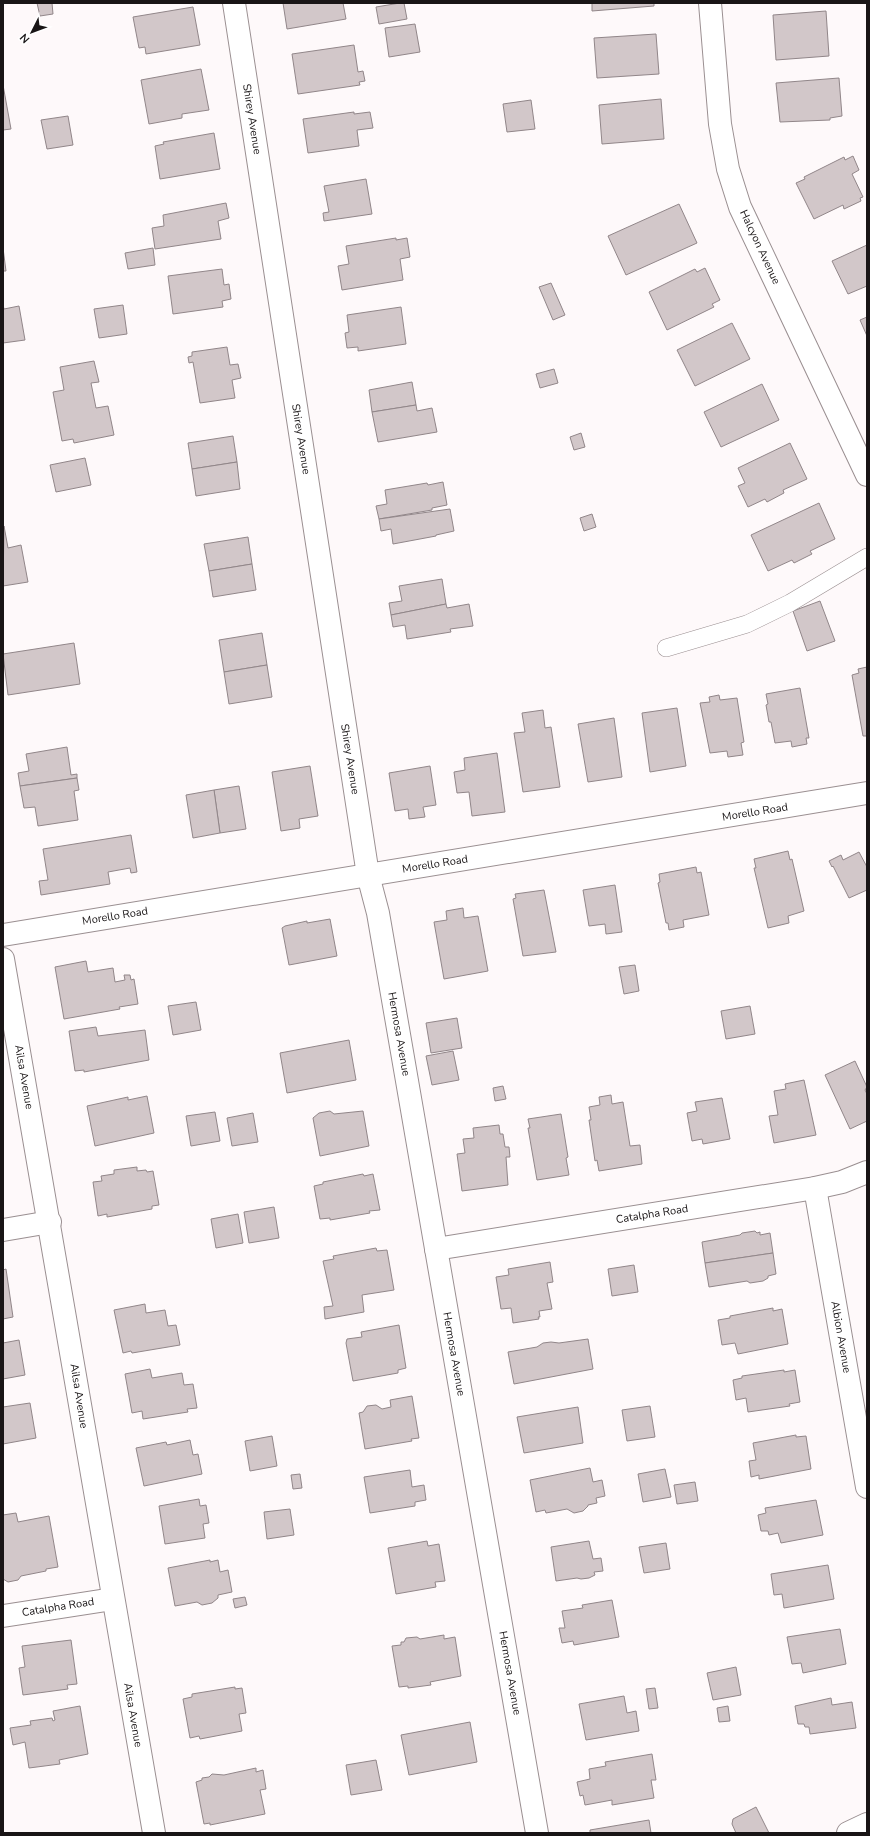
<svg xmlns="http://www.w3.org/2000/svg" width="870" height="1836" font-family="'Nunito Sans',sans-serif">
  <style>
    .building { fill: #d2c7c9; stroke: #918689 }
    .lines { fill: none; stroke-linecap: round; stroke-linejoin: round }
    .service-casing { stroke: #9a8f91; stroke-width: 18 }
    .minor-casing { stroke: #9a8f91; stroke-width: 24 }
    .service { stroke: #fff; stroke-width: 17 }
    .minor { stroke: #fff; stroke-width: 22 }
    .labels { text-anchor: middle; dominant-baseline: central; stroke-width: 3.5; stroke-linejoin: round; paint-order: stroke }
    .street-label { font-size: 11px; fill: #191516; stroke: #fff }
  </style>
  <rect width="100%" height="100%" fill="#fef9fa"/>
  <g class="building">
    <polygon points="37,3 52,3 53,14 40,16"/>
    <polygon points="283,3 343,3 346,19 287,29"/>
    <polygon points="400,3 404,3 407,19 379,24 376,7"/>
    <polygon points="592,3 654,3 654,6 592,11"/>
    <polygon points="193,7 200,45 146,54 145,47 139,48 133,17"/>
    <polygon points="826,11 829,56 776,60 773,15"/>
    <polygon points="415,24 420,52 389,57 385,28"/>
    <polygon points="656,34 659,74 597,78 594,38"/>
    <polygon points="354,45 358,72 363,71 365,81 359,82 360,85 298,94 292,54"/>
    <polygon points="201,69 209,110 182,114 182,118 149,124 141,80"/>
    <polygon points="839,78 842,116 830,118 830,120 780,122 776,83"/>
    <polygon points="3,85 11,129 3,130"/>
    <polygon points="661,99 664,139 602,144 599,105"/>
    <polygon points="531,100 535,129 507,132 503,104"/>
    <polygon points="354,112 354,114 370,112 373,128 357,130 359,146 308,153 303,119"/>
    <polygon points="68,116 73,145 47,149 41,120"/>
    <polygon points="214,133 220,169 160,179 155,146 164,144 163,142"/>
    <polygon points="853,156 859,170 852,174 863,197 860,198 861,201 844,209 843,205 814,219 796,183 805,179 804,177 844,157 845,160"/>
    <polygon points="366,179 372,214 324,221 323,213 329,212 324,186"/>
    <polygon points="226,203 229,218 218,221 221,239 155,249 152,228 164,226 163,215"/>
    <polygon points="679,204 697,243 626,275 608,236"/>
    <polygon points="396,238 396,240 407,238 410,257 400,259 403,280 342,290 338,266 349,264 346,246"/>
    <polygon points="867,245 867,286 848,294 832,261"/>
    <polygon points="3,248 6,271 3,271"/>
    <polygon points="153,248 155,265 128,269 125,253"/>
    <polygon points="705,268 720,300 712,304 714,307 667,330 649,292 695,269 697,272"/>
    <polygon points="222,269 224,285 229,284 231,299 222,301 223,307 173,314 168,276"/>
    <polygon points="551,283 565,315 553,320 539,287"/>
    <polygon points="3,305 4,309 19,306 25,340 3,343"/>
    <polygon points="123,305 127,334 99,338 94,309"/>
    <polygon points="401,307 406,344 358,351 358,347 347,348 345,333 349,332 347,315"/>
    <polygon points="867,317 867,336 860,320"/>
    <polygon points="732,323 750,359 695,386 677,350"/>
    <polygon points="227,347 230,365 238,364 241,378 232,380 235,398 200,403 193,362 189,363 188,357 192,356 192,352"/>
    <polygon points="94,361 99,382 91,383 96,408 108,406 114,435 74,443 73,439 62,441 53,392 64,390 60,367"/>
    <polygon points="554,369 558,383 540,388 536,374"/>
    <polygon points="412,382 416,405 372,412 369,390"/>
    <polygon points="762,384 779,420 721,447 704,412"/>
    <polygon points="416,405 417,411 432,408 437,432 378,442 372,412"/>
    <polygon points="581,433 585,447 574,450 570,437"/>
    <polygon points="233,436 237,462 192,469 188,443"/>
    <polygon points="790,443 807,479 783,490 784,493 767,502 765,499 748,507 738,486 745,483 738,468"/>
    <polygon points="85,458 91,485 56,492 50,465"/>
    <polygon points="237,462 240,489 196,496 192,469"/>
    <polygon points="443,482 447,505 432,508 432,510 379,519 376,506 387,504 385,490 427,483 428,485"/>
    <polygon points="819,503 835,539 810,551 812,554 794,563 792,560 768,571 751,535"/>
    <polygon points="450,509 454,531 436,535 436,536 393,544 391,529 381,531 379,519"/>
    <polygon points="592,514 596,527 584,531 580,518"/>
    <polygon points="4,526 8,548 21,545 28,582 3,586"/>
    <polygon points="248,537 252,564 209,571 204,544"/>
    <polygon points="252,564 256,590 213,597 209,571"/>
    <polygon points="442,579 446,604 391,615 389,603 402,601 399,586"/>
    <polygon points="820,601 835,641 807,651 793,611"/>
    <polygon points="446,604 447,608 469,604 473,626 450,629 451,632 407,639 405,625 393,627 391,615"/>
    <polygon points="262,633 267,665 224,672 219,640"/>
    <polygon points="74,643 80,684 8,695 3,654"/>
    <polygon points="267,665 272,697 229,704 224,672"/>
    <polygon points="867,667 867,736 863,736 852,675 859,673 858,669"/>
    <polygon points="800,688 809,738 806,738 807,744 792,747 791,741 775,743 771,722 769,722 766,705 768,704 766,694"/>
    <polygon points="719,695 720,700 737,698 744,742 741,743 743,755 728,757 727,751 710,753 700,703 710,702 709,697"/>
    <polygon points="677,708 686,766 650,772 642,713"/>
    <polygon points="543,710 545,728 551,727 560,787 523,792 514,733 525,732 522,713"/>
    <polygon points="614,718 622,777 588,782 578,724"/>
    <polygon points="67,747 71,775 77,774 77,778 20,786 18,773 29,771 26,754"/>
    <polygon points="497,753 505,812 472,816 469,792 457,793 454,772 465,770 464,758"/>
    <polygon points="310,766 318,816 299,819 300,828 281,831 272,772"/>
    <polygon points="430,766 436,805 423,807 425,817 409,819 408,809 395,811 389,773"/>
    <polygon points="77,778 79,790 74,791 78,820 38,826 35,807 24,808 20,786"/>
    <polygon points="239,786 246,829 220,833 214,790"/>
    <polygon points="214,790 220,833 193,838 186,795"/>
    <polygon points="131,835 137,872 131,873 130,868 108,872 110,884 41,895 39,881 48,880 43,849"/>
    <polygon points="788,851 790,860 792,859 804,911 788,916 789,923 768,928 754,868 756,868 754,859"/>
    <polygon points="859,852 867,867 867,890 849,898 833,866 832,867 829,861 841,855 843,860"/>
    <polygon points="696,867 697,873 701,872 709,915 683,920 684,927 669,930 668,923 666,923 658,883 660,882 659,874"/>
    <polygon points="615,885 622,932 606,934 605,924 589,926 583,890"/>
    <polygon points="544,890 556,952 523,956 513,899 516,898 515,894"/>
    <polygon points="463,908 464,918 478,916 488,971 444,979 434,922 447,920 446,911"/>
    <polygon points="330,919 337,956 289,965 282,928 285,926 307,921 307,923"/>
    <polygon points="86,961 88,972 113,968 115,982 125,980 124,975 130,975 131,980 134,979 138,1004 119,1007 120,1009 64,1019 55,967"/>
    <polygon points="635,965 639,991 624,994 619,967"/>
    <polygon points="196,1002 201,1030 173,1035 168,1006"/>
    <polygon points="750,1006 755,1034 726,1039 721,1011"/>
    <polygon points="457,1018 462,1048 431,1053 426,1023"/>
    <polygon points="96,1027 98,1036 145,1030 149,1060 84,1072 84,1070 75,1071 69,1031"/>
    <polygon points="349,1040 356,1080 287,1093 280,1053"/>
    <polygon points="453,1051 459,1080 432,1085 426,1056"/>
    <polygon points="855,1061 867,1087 865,1090 867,1094 867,1121 850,1129 825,1075"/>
    <polygon points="804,1080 816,1135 774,1143 769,1116 778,1115 774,1091 786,1089 785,1084"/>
    <polygon points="503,1086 506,1099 495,1101 493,1088"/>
    <polygon points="611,1095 612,1104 623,1102 630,1146 640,1145 642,1164 599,1171 597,1160 595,1161 589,1120 591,1120 589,1107 600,1105 599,1097"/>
    <polygon points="147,1096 154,1133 95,1146 87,1106 128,1097 128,1100"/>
    <polygon points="722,1098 730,1139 703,1144 702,1139 692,1141 687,1113 697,1111 695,1102"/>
    <polygon points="330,1111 334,1114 363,1111 369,1146 320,1156 313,1118 319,1113"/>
    <polygon points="215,1112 220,1141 191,1146 186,1116"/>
    <polygon points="253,1113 258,1142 232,1146 227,1118"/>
    <polygon points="561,1114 568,1157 566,1158 569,1175 537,1180 528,1128 530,1128 528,1119"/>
    <polygon points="499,1125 500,1134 503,1134 505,1147 509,1147 510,1157 506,1157 508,1185 462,1191 457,1154 465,1153 463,1139 474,1138 473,1128"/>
    <polygon points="137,1167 137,1171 146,1170 147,1172 153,1171 159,1205 152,1206 152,1209 107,1217 107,1214 98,1216 93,1182 102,1181 101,1176 114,1174 114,1170"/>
    <polygon points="363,1174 364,1176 373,1174 380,1210 369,1211 370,1213 330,1220 330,1218 320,1219 314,1186 323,1184 323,1182"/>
    <polygon points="274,1207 279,1238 249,1243 244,1212"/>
    <polygon points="238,1214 243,1243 216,1248 211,1219"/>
    <polygon points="755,1231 757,1233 760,1232 760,1235 770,1233 773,1253 705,1263 702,1242 740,1235 742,1233"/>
    <polygon points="376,1248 377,1251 387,1250 394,1290 362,1295 364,1312 325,1319 324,1307 333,1306 323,1261 334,1259 333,1256"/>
    <polygon points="773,1253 776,1274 768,1276 768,1278 763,1281 750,1283 747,1281 709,1287 705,1263"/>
    <polygon points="550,1262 553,1282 547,1283 552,1309 539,1311 540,1317 538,1317 539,1319 513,1323 511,1308 501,1309 496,1277 509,1275 508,1269"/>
    <polygon points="634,1265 638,1292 612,1296 608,1269"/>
    <polygon points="6,1269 13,1317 3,1319 3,1321 3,1270"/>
    <polygon points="145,1304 146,1313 165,1310 168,1326 176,1325 180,1345 132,1353 131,1351 123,1353 114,1310"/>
    <polygon points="773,1308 773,1311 782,1309 788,1344 738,1354 735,1343 722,1345 718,1320 730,1318 730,1316"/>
    <polygon points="399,1325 406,1368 398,1370 398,1373 353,1381 346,1343 347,1339 362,1337 361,1332"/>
    <polygon points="588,1339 593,1369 514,1384 508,1352 537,1347 543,1343 551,1342 559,1343"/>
    <polygon points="19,1340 25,1375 3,1379 3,1343"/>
    <polygon points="150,1369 152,1378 182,1373 184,1385 193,1384 197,1408 187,1409 188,1412 143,1419 142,1411 132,1413 125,1374"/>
    <polygon points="784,1370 784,1372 795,1370 800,1402 789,1404 790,1406 748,1412 746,1398 736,1400 733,1380 742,1378 742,1376"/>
    <polygon points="412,1396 419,1438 411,1439 412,1441 365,1449 359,1413 363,1412 367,1406 376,1405 382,1409 391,1407 390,1400"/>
    <polygon points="30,1403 36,1438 3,1444 3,1407"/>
    <polygon points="650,1406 655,1437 627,1441 622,1410"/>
    <polygon points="578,1407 583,1443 524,1453 517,1417"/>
    <polygon points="796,1435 796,1437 806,1436 811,1469 759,1479 759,1475 751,1477 749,1461 756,1460 753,1443"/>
    <polygon points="272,1436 277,1466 250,1471 245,1441"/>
    <polygon points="190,1440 193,1455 198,1454 202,1474 144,1486 136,1448 166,1442 167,1445"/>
    <polygon points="590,1468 593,1482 602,1480 605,1496 596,1498 597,1503 588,1505 588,1506 583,1511 574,1513 567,1509 546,1513 545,1510 536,1512 530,1480"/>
    <polygon points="665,1469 671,1497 643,1502 638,1474"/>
    <polygon points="410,1470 412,1487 424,1485 426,1500 415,1502 415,1506 370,1513 364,1477"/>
    <polygon points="300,1474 302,1488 293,1489 291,1475"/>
    <polygon points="695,1482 698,1501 677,1504 674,1485"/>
    <polygon points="199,1499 200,1506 206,1505 209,1523 203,1524 205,1538 165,1544 159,1506"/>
    <polygon points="816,1500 823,1535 781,1543 778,1533 769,1535 768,1531 761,1531 758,1515 766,1513 765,1508"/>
    <polygon points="290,1509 294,1535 267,1539 264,1512"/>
    <polygon points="16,1513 18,1522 49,1516 58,1567 46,1569 46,1571 21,1576 18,1580 8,1582 3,1579 3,1515"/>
    <polygon points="427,1541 428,1546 439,1544 445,1581 435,1582 436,1587 396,1594 388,1548"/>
    <polygon points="589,1541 593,1559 601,1558 603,1571 594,1572 595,1575 589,1578 581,1579 577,1578 556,1581 551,1547"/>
    <polygon points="666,1543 670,1569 644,1573 639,1547"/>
    <polygon points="210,1560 210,1562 218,1560 220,1572 228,1570 232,1592 218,1595 218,1598 212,1603 202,1605 197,1602 175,1606 168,1568"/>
    <polygon points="828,1565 834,1599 784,1608 782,1594 774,1595 771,1574"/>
    <polygon points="245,1597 247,1605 235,1608 233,1599"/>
    <polygon points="612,1600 619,1637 574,1645 573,1641 562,1643 559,1628 565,1628 562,1611 583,1608 582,1605"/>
    <polygon points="840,1629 846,1664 803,1673 801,1663 792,1664 787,1637"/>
    <polygon points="444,1635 444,1639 455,1637 461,1676 430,1682 431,1685 408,1688 408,1686 399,1687 392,1646 401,1645 401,1642 404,1642 406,1638 417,1637 420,1639"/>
    <polygon points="71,1640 77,1684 67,1685 68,1689 23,1695 19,1668 25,1667 22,1646"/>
    <polygon points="736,1667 741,1695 713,1700 707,1673"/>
    <polygon points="235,1687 235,1689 242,1688 246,1713 239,1714 242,1731 200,1739 199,1736 190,1738 183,1699 192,1697 192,1694"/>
    <polygon points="655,1688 658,1708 649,1709 646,1689"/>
    <polygon points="624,1696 627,1713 636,1711 639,1731 586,1740 579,1704"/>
    <polygon points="831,1698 832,1705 852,1702 856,1728 810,1734 809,1727 805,1727 804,1724 798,1724 795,1706"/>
    <polygon points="80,1706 88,1754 59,1760 60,1764 29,1768 25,1742 13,1745 10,1728 31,1725 30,1721 52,1718 53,1721 55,1720 53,1711"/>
    <polygon points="728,1706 730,1721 719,1722 717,1708"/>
    <polygon points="470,1722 477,1762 409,1775 401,1735"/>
    <polygon points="652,1754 656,1780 651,1780 654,1798 612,1805 612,1800 585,1805 583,1795 580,1796 577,1782 590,1779 589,1769 606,1766 605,1762"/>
    <polygon points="376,1760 382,1790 351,1795 346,1765"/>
    <polygon points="256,1768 256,1772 263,1770 266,1789 260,1790 265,1814 210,1825 210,1823 204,1824 196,1782 202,1780 202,1778 209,1777 212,1774 224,1775"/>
    <polygon points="756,1807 769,1833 736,1833 732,1824 733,1819"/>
    <polygon points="649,1820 651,1833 590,1833 590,1830"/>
  </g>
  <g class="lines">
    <g class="service-casing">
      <polyline id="service" points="666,648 747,624 790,603 867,557"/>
    </g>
    <g class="minor-casing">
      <g id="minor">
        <polyline points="234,3 368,875 378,913 537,1833"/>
        <polyline points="710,3 720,124 728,169 740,207 867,475"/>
        <polyline points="3,935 867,793"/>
        <polyline points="3,959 154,1833"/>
        <polyline points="815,1188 867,1487"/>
        <polyline points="3,1230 50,1222"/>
        <polyline points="436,1249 815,1188 842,1182 867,1172"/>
        <polyline points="3,1616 113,1599"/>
        <polyline points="848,1833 867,1824"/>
      </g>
    </g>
    <use href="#service" class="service"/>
    <use href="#minor" class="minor"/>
  </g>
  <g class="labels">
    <g class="street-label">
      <text transform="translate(252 119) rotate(81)">Shirey Avenue</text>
      <text transform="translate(760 247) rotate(65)">Halcyon Avenue</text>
      <text transform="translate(301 439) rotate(81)">Shirey Avenue</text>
      <text transform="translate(350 759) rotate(81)">Shirey Avenue</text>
      <text transform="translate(755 812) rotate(-9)">Morello Road</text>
      <text transform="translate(435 864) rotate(-9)">Morello Road</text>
      <text transform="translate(115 916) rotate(-9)">Morello Road</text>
      <text transform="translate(399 1034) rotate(80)">Hermosa Avenue</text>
      <text transform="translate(24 1077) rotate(80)">Ailsa Avenue</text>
      <text transform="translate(652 1214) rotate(-9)">Catalpha Road</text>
      <text transform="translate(841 1337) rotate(80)">Albion Avenue</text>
      <text transform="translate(454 1354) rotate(80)">Hermosa Avenue</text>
      <text transform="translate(79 1396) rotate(81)">Ailsa Avenue</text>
      <text transform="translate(58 1607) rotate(-9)">Catalpha Road</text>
      <text transform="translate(510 1673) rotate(80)">Hermosa Avenue</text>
      <text transform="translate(133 1715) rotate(80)">Ailsa Avenue</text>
    </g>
  </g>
  <rect width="870" height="1836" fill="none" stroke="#191516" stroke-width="8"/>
  <g transform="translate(32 32) rotate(228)" stroke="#ffffff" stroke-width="3" paint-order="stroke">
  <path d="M0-3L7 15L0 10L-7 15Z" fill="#191516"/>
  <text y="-6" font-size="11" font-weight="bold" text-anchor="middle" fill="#191516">N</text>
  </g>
</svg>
